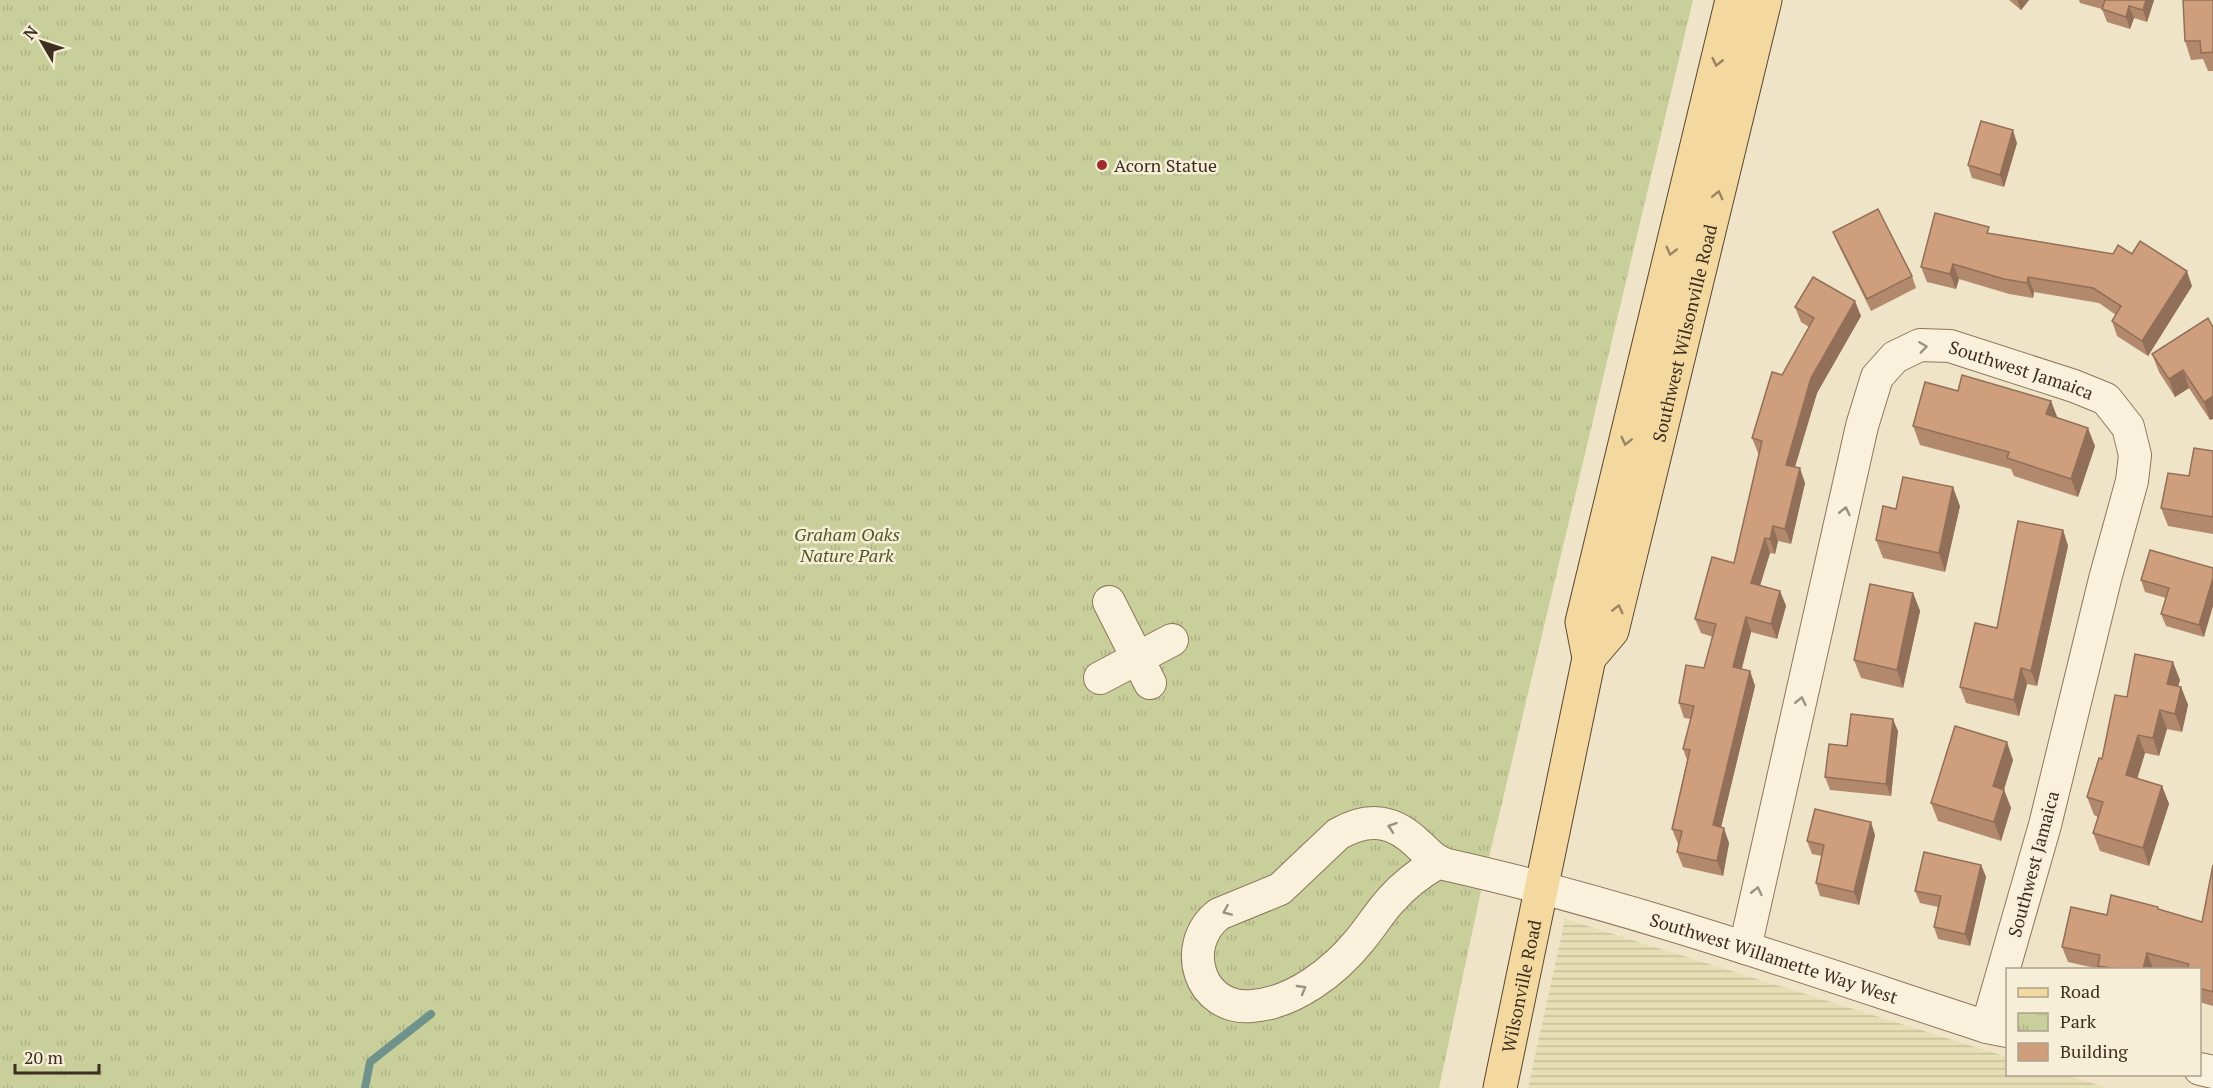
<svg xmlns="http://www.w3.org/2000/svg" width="2213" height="1088" font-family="'PT Serif',serif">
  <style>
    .farmland { fill: url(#farmland-rules) }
    .park { fill: url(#park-tufts) }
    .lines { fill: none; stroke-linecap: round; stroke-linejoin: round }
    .stream { stroke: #6f938a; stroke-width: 8 }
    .minor-casing { stroke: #8d765c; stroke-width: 34 }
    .major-casing { stroke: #5b4430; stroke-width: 35 }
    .minor { stroke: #faf1dc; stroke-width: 32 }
    .major { stroke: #f3d9a0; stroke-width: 33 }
    .wall { fill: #b2896c }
    .shaded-wall { fill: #916f58 }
    .building { fill: #cf9f7d; stroke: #916f58; stroke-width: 1.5 }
    .oneway { stroke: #988460 }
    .oneway2 { stroke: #9c907e }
    .poi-dot { fill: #9e2a2b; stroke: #f7eed8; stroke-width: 2 }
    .labels { text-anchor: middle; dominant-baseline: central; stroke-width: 5; stroke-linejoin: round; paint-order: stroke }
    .poi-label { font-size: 18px; fill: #3d2e20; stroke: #f7eed8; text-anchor: start }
    .street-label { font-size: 18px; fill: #3d2e20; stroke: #f7eed8 }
    .park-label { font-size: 18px; font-style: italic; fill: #4d5a26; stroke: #f7eed8 }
  </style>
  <defs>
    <pattern id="farmland-rules" width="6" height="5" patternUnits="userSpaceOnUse" patternTransform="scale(1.5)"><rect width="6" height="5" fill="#e6deb5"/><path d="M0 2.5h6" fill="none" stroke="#c6bf9b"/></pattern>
    <pattern id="park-tufts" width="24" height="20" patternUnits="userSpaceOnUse" patternTransform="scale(1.5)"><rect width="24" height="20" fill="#c9cf9b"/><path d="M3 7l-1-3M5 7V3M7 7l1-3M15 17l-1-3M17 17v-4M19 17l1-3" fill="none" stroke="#aeb285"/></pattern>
  </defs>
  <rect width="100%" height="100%" fill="#f0e4c8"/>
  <polygon class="farmland" points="1565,919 2007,1057 2008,1074 2065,1075 2108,1088 1528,1088"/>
  <polygon class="park" points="0,0 1693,0 1481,891 1439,1088 0,1088"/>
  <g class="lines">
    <polyline class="stream" points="365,1088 370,1062 431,1014"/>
    <g class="minor-casing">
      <g id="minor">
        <polyline points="1109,602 1150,683"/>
        <polyline points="1100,678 1172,640"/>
        <path id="s1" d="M1437,863C1420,873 1404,885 1391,900C1379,913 1371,927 1360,940C1335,971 1294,1003 1252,1006C1199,1011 1179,945 1219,914L1280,889L1338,834C1369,816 1394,820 1419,845C1429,854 1435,862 1448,865C1631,906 1809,969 1987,1027L2007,1031"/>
        <path id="s2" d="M1745,948L1862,426L1877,377L1895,357L1920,345L1950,346L2074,386L2106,399L2128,427L2135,455L2132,481L2105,579L2045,825L1987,1027"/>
        <polyline points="2200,1069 2213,1072"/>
      </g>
    </g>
    <g class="major-casing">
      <g id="major">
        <path id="s3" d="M1589,658L1612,631L1765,0"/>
        <path id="s4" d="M1500,1088L1589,658L1582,622L1732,0"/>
      </g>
    </g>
    <use href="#minor" class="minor"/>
    <use href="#major" class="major"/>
  </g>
  <g class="wall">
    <polygon points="2009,0 2029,0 2021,10"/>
    <polygon points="2079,0 2154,0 2147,22 2134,18 2130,29 2107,22 2102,9 2080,3"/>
    <polygon points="2213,0 2213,71 2208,71 2203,59 2191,60 2185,41"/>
    <polygon points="2017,143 2004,187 1972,178 1968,165"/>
    <polygon points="1833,232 1912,276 1916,288 1871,311 1838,244"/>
    <polygon points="1991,233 2113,254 2132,254 2192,286 2148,356 2117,336 2112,321 2116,315 2099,303 2034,292 2033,298 2009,294 1959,279 1956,289 1927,282 1921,267"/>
    <polygon points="1795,307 1861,316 1817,393 1795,467 1805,483 1791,544 1778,541 1775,554 1770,553 1760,586 1780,591 1786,606 1777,639 1751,632 1742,669 1750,671 1755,686 1721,827 1729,843 1723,876 1683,867 1677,852 1679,844 1678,844 1672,829 1687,760 1683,749 1691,719 1684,718 1679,703 1704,668 1713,637 1701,633 1695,619 1734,563 1759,453 1758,453 1752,438 1782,375 1809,327 1801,322"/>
    <polygon points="2208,318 2210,420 2189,388 2175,397 2159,372 2152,354"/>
    <polygon points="1958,391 2051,401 2057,418 2095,446 2078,497 2014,476 2011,469 1920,445 1913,426"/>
    <polygon points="2213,451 2213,534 2168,526 2161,508 2189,476"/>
    <polygon points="1960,506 1945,572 1883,558 1876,540 1896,509"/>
    <polygon points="2063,530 2068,546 2037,686 2027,684 2019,716 1966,703 1960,687 1997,628"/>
    <polygon points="2213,568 2204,637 2166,626 2161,614 2166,598 2145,592 2141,580"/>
    <polygon points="1913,593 1920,611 1903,688 1861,678 1854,660"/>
    <polygon points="2180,680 2178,686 2181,687 2188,705 2182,732 2167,729 2159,756 2145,753 2137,778 2162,786 2169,804 2149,866 2100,851 2093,833 2098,817 2094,815 2087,797 2102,759"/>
    <polygon points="1898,731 1891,796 1830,790 1825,777 1847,746"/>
    <polygon points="2013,760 2004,790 2011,808 2001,841 1938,821 1931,803"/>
    <polygon points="1875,835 1859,905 1820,896 1816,883 1822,856 1812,854 1807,841"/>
    <polygon points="1981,865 1986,877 1970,946 1938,939 1934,927 1938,907 1920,903 1915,891"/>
    <polygon points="2213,865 2213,1006 2199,1002 2199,969 2157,969 2153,968 2152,969 2099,969 2068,962 2062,947 2107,915 2159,910 2202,922"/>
  </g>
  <g class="shaded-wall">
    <polygon points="2017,0 2029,0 2021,10"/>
    <polygon points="2146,0 2154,0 2147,22 2143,10"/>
    <polygon points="2129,6 2134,18 2130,29 2126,17"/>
    <polygon points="2013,130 2017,143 2004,187 2000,175"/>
    <polygon points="1953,264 1959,279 1956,289 1950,274"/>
    <polygon points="2187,271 2192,286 2148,356 2142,341"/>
    <polygon points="2028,277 2034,292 2033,298 2027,283"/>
    <polygon points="1855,301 1861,316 1817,393 1791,480 1786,465 1811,378"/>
    <polygon points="2183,370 2189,388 2175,397 2169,379"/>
    <polygon points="2213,396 2213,419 2210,420 2204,402"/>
    <polygon points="2051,401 2058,419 2046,414"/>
    <polygon points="2088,428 2095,446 2078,497 2071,479"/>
    <polygon points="1800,468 1805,483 1791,544 1785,529"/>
    <polygon points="1953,487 1960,506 1945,572 1939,553"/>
    <polygon points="1773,526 1778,541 1775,554 1770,539"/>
    <polygon points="2063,530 2068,546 2037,686 2031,671"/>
    <polygon points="1765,538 1770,553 1756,598 1751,583"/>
    <polygon points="2213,578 2213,606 2204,637 2199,625"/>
    <polygon points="1780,591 1786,606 1777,639 1771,624"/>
    <polygon points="1913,593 1920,611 1903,688 1897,670"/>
    <polygon points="1746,617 1751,632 1738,682 1733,667"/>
    <polygon points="2173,662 2180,680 2174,702 2167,684"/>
    <polygon points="2021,668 2027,684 2019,716 2014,700"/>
    <polygon points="1750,671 1755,686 1718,840 1713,825"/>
    <polygon points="2181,687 2188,705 2182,732 2175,714"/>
    <polygon points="2160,710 2167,729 2159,756 2153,738"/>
    <polygon points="1893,719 1898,731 1891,796 1886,784"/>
    <polygon points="2138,735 2145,753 2133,793 2126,775"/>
    <polygon points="2007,742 2013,760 1999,805 1993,786"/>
    <polygon points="2162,786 2169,804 2149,866 2143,848"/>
    <polygon points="2004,790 2011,808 2001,841 1994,822"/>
    <polygon points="1871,822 1875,835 1859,905 1854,892"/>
    <polygon points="1724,828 1729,843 1723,876 1717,861"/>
    <polygon points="1981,865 1986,877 1970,946 1965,934"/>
    <polygon points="2147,953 2153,968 2152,969 2143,969"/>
  </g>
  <g class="building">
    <polygon points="2105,0 2146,0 2143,10 2129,6 2126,17 2102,9"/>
    <polygon points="2183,0 2213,0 2213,52 2201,53 2200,41 2185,41"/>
    <polygon points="1981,121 2013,130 2000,175 1968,165"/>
    <polygon points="1878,209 1912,276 1867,299 1833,232"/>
    <polygon points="1935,213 1989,227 1987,233 2113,254 2118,245 2132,254 2140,241 2187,271 2142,341 2112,321 2121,306 2093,288 2028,277 2027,283 2004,279 1953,264 1950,274 1921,267"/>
    <polygon points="1813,277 1855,301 1811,378 1786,465 1800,468 1785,529 1773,526 1770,539 1765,538 1751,583 1780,591 1771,624 1746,617 1733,667 1750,671 1713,825 1724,828 1717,861 1677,852 1682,831 1672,829 1690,750 1683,749 1694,706 1679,703 1686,665 1704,668 1716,624 1695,619 1712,557 1734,563 1762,441 1752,438 1772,372 1782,375 1814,318 1795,307"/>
    <polygon points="2208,318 2213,327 2213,396 2204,402 2183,370 2169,379 2152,354"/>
    <polygon points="1962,375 2051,401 2046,414 2088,428 2071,479 2007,458 2009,452 1913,426 1925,382 1958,391"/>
    <polygon points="2194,448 2213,451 2213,517 2161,508 2168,473 2189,476"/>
    <polygon points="1903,477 1953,487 1939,553 1876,540 1883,506 1896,509"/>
    <polygon points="2018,521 2063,530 2031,671 2021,668 2014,700 1960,687 1975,623 1997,628"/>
    <polygon points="2150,550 2213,568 2213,578 2199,625 2161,614 2169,588 2141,580"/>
    <polygon points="1870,584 1913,593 1897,670 1854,660"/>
    <polygon points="2135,654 2173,662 2167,684 2181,687 2175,714 2160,710 2153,738 2138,735 2126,775 2162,786 2143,848 2093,833 2103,802 2087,797 2099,758 2102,759 2115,695 2127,697"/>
    <polygon points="1851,714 1893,719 1886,784 1825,777 1829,744 1847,746"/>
    <polygon points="1955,726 2007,742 1993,786 2004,790 1994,822 1931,803"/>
    <polygon points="1815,809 1871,822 1854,892 1816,883 1824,845 1807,841"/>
    <polygon points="1924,852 1981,865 1965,934 1934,927 1941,896 1915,891"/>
    <polygon points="2213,865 2213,992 2199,988 2199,969 2187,969 2189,964 2147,953 2143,969 2118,969 2098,966 2100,955 2062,947 2071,907 2107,915 2111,895 2158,907 2158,909 2202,922"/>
  </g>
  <defs><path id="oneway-chevron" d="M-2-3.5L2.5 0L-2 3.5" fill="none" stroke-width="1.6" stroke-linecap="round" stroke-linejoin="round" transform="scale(1.5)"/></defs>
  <g class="oneway">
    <use href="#oneway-chevron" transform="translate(1717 62) rotate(103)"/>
    <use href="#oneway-chevron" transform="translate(1718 195) rotate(-76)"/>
    <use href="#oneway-chevron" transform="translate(1671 251) rotate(104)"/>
    <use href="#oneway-chevron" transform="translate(1626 441) rotate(104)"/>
    <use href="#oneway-chevron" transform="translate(1618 609) rotate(-76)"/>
  </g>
  <g class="oneway2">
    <use href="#oneway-chevron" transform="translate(1923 347) rotate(-8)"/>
    <use href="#oneway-chevron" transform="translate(1845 511) rotate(-77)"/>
    <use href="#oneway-chevron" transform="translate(1801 701) rotate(-77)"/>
    <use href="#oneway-chevron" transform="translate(1392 827) rotate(-161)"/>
    <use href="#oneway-chevron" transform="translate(1757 891) rotate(-77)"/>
    <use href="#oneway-chevron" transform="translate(1227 911) rotate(157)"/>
    <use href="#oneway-chevron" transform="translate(1302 989) rotate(-30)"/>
  </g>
  <circle class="poi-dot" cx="1102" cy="165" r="6"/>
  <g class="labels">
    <g class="poi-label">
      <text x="1114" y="165">Acorn Statue</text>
    </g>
    <g class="street-label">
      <text stroke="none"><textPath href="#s3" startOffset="342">Southwest Wilsonville Road</textPath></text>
      <text stroke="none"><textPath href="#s2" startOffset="746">Southwest Jamaica</textPath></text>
      <text transform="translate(2033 864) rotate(-75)">Southwest Jamaica</text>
      <text stroke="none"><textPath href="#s1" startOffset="982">Southwest Willamette Way West</textPath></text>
      <text stroke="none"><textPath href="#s4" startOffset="104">Wilsonville Road</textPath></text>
    </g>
    <g class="park-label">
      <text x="847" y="534">Graham Oaks<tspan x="847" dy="21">Nature Park</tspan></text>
    </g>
  </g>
  <rect x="2006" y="968" width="195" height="108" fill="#f7eed8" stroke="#ada18e" stroke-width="1.5"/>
  <rect x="2018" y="988" width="30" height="9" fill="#f3d9a0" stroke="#ada18e" stroke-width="1.5"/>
  <text x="2060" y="998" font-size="18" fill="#3d2e20">Road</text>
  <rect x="2018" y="1013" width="30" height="18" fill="url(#park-tufts)" stroke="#ada18e" stroke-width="1.5"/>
  <text x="2060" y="1028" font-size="18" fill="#3d2e20">Park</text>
  <rect x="2018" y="1043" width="30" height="18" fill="#cf9f7d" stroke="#ada18e" stroke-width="1.5"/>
  <text x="2060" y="1058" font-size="18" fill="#3d2e20">Building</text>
  <g transform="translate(42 42) rotate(309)" stroke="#f7eed8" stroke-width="4.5" paint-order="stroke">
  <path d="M0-4.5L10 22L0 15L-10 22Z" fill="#3d2e20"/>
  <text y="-9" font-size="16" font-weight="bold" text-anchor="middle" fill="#3d2e20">N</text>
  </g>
  <path d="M15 1064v9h84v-9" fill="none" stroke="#3d2e20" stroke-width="3"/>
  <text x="24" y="1064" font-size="18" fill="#3d2e20" stroke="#f7eed8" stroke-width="4.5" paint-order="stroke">20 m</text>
</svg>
